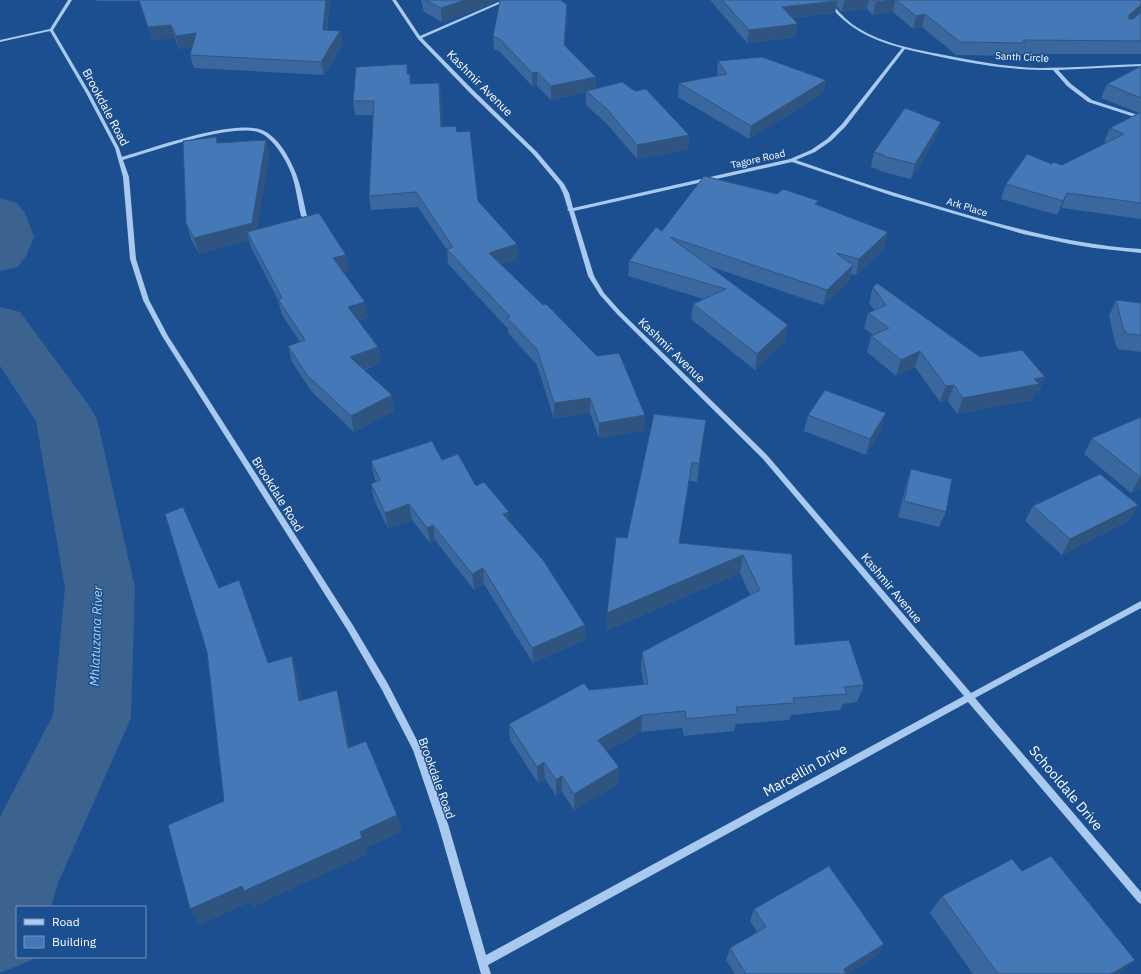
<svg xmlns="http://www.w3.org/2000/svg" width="1141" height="974" font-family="'IBM Plex Sans',sans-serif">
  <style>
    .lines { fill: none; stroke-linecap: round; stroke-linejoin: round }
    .river { fill: #3c6290; fill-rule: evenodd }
    .minor { fill: #a9c9ee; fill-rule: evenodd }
    .wall { fill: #3a679d }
    .shaded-wall { fill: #305480 }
    .building { fill: #4478b7; stroke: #305480 }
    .labels { text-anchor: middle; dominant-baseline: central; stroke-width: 3; stroke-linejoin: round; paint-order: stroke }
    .far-street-label { font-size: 10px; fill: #fff; stroke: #1b4f8f }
    .street-label { font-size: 12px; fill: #fff; stroke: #1b4f8f }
    .water-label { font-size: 13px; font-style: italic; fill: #b5d3f5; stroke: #1b4f8f }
    .near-street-label { font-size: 14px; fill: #fff; stroke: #1b4f8f }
  </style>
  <rect width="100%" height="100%" fill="#1b4f8f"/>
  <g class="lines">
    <g class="river">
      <polygon points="0,198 17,203 25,213 34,237 26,256 18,267 0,271"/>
      <polygon points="0,307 20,312 88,404 97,419 135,588 131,718 58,883 51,907 17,907 17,957 33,957 32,960 0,973 0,817 53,715 65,588 36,421 0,366"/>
    </g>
    <path class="minor" d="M68,0H72L53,30L90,93L119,148L122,157C153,148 233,119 262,130C277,136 288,155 294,169C301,184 303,200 307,216L304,218L301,216C297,200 296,183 289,168C284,156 271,136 258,132C228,124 154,151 123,160L129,177L136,259L149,300L168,336L354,627L388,684L420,746L448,824L486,955L964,696L763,459L617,314L600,295L588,276L569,211L567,210L568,209L563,193L559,185L533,154L468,91L418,39L392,0H396L420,36L503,0H508L422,38L472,89L537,152L564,184L569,193L573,208L790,159L811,150L827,139L842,124L902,48C868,39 846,27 825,0H829C836,9 843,17 852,24C879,43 912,49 944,55C975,61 1006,67 1038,68C1072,68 1107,65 1141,64V66L1058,70L1071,84L1092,100L1141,116V119L1088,102L1067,86L1053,70C1004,71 953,60 905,49L846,126L831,141L815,152L796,160C850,179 903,196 958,212C1020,230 1076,245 1141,249V253L1094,248L1070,244L1023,234L893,196L792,162L574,211L594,276L604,293L621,312L767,455L971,693L1141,601V608L975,698L1141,892V904L1138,902L968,702L488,965L491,974H481L438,824L413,750L382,690L348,631L162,336L143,300L130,259L123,177L115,148L86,93L50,31L0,42V40L50,29Z"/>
  </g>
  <g class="wall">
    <polygon points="96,0 330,0 327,31 340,31 343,44 324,75 194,68 190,55 192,47 179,49 175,38 152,40 139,1 97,1"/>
    <polygon points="421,0 499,0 477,10 442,22 424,12"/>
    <polygon points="710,0 1141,0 1141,54 1021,54 1021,56 956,55 922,27 913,29 893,12 873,15 867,9 842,12 836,6 835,13 793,18 796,37 747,43"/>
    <polygon points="567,5 567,18 565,46 596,77 596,88 689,135 688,150 637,159 607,124 586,105 586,92 551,100 537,86 533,87 500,52 494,49 493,36"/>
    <polygon points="718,61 826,80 823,93 749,139 678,97 679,83 718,76 717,74"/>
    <polygon points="407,64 408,74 410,74 411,84 439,83 441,96 442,127 457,132 478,201 517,244 518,259 501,264 645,415 644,431 599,438 590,413 554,419 537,365 508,333 508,329 448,264 447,250 418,207 371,210 369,196 373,115 355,115 353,101"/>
    <polygon points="1141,66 1141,219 1062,208 1057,215 1001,199 1006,184 1052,164 1062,165 1107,143 1104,142 1110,128 1139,113 1101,98 1107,84"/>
    <polygon points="937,136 911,179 879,171 880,170 871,167 874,152"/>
    <polygon points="216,137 218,143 266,140 269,155 257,229 346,255 349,270 343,272 368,317 358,321 378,347 381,363 364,370 394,411 354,432 311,391 292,362 288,346 300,342 282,315 278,300 251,247 249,240 199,254 191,239 186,223"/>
    <polygon points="818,205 885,248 856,275 851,274 849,281 823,305 709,266 785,341 755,370 691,319 693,304 704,299 628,276 629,261 662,231"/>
    <polygon points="873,287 980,357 1045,377 1038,393 1034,393 1032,400 957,414 948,401 940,402 915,367 896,376 867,352 871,336 873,335 864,328 868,313 874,310 869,303"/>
    <polygon points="1116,300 1141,303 1141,352 1118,349 1118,347 1116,347 1109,316"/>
    <polygon points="808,415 881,429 866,455 804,431"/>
    <polygon points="1141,417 1141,488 1131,493 1084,454 1092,438"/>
    <polygon points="706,420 697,482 689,481 679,543 792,554 795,645 864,685 857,702 843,704 840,710 791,715 789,720 736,724 734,731 684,736 682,728 641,732 607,751 619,767 618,784 574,810 562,792 556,796 545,779 538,783 510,740 509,724 589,690 644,685 641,670 642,652 750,595 740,573 606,631 627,538"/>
    <polygon points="442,460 476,486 509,521 585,640 533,663 484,584 474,590 435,540 430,543 412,520 388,528 374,500 371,484 376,482 374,477 371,461"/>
    <polygon points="911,469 946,512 939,527 898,517 906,485"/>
    <polygon points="1138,505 1128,521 1062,555 1025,521 1033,506"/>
    <polygon points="1022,871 1135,960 1119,974 973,974 930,913 942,896"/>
    <polygon points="754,909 877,956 848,974 735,974 726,960 730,948 757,932 750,921"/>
  </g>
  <g class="shaded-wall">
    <polygon points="326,0 330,0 325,43 323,30"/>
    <polygon points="466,0 499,0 477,10 442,22 441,8"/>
    <polygon points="844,0 869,0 867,9 842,12"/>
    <polygon points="891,0 895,0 893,12 873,15 876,2"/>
    <polygon points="837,1 835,13 780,20 782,7"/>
    <polygon points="567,5 567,18 564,58 564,45"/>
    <polygon points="1141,5 1141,10 1139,15 1124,28 1129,15"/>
    <polygon points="925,14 922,27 913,29 916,16"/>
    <polygon points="798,24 796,37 747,43 749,30"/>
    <polygon points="171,25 175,38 152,40 148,27"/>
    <polygon points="340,31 343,44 324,75 321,62"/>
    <polygon points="196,33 199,46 179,49 176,36"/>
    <polygon points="537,72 537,86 533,87 532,73"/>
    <polygon points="596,77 596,90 586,91 586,92 551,100 551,86"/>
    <polygon points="826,80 823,93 749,139 751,126"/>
    <polygon points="439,83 441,96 443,141 441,127"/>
    <polygon points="941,122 937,136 911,179 915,164"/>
    <polygon points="689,135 688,150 637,159 637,145"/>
    <polygon points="266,140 269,155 256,238 247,232 249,240 199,254 194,238"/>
    <polygon points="1067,193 1062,208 1057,215 1063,201"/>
    <polygon points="888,232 885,248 856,275 859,259"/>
    <polygon points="517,244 518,259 490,268 489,253"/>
    <polygon points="346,255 349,270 336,274 333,258"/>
    <polygon points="853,265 849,281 823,305 827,290"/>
    <polygon points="365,302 368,317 351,323 348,307"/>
    <polygon points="788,325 785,341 755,370 757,354"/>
    <polygon points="378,347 381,363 353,373 350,357"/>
    <polygon points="920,351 915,367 896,376 901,360"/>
    <polygon points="1045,377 1038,393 1034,393 1032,400 957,414 963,398 1034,379"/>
    <polygon points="954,385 948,401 940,402 946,386"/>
    <polygon points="392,395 394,411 354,432 351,416"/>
    <polygon points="590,398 590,413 554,419 554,403"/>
    <polygon points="886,413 881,429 866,455 870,439"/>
    <polygon points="645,415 644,431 599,438 599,423"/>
    <polygon points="706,420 704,439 697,482 699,464"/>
    <polygon points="692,462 689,481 677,561 679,543"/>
    <polygon points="1140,477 1141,477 1141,488 1131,493"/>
    <polygon points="409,504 412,520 388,528 385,513"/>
    <polygon points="1138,505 1128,521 1062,555 1070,539"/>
    <polygon points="509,512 510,527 503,514"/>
    <polygon points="433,525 435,540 430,543 427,528"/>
    <polygon points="743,555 740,573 606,631 607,613"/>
    <polygon points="483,568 484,584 474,590 472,574"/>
    <polygon points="239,580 247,600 275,682 268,663"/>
    <polygon points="585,625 585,640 533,663 532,648"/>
    <polygon points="292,656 298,675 306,719 299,701"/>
    <polygon points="337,690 342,708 354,766 348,748"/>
    <polygon points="642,715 641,732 598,756 598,740"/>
    <polygon points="544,762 545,779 538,783 537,767"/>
    <polygon points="619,767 618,784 574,810 574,794"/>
    <polygon points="562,776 562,792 556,796 556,780"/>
    <polygon points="397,815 402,832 366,848 368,854 253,907 250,902 200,925 190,909"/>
    <polygon points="884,944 877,956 848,974 841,974 844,969"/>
    <polygon points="1135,960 1119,974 1111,974"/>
  </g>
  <g class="building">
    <polygon points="139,0 326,0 323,30 340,31 321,62 190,55 196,33 176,36 171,25 148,27"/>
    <polygon points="425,0 466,0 441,8"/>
    <polygon points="500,0 561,0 567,5 564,45 596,77 551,86 537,72 532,73 500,39 493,36"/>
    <polygon points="722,0 837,0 837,1 782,7 798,24 749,30"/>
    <polygon points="873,0 891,0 876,2"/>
    <polygon points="896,0 1141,0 1141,5 1129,15 1129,19 1133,19 1141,12 1141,41 1023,40 1025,43 960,42 925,14 916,16"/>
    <polygon points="762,57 826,80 751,126 679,83 727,74 718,61"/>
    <polygon points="407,64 407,74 410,74 410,84 439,83 441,127 456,126 457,132 470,131 478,201 517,244 489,253 543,305 546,304 597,356 619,353 645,415 599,423 590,398 554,403 537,349 507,318 510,317 447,249 453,247 416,192 369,196 374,101 353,101 356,67"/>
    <polygon points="1141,66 1141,98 1107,84"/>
    <polygon points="622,82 635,91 646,89 689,135 637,145 607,109 586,91"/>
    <polygon points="905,108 941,122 915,164 883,156 884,155 874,152"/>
    <polygon points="1141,112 1141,203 1067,193 1063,201 1006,184 1027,154 1052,164 1053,162 1062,165 1124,134 1110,128"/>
    <polygon points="216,137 217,143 266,140 252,223 194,238 186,223 183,141"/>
    <polygon points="704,176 777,194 783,189 819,201 815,204 888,232 859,259 836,253 853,265 827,290 670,237 788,325 757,354 693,304 726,289 629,261 656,227 662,231"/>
    <polygon points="319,213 346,255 333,258 365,302 348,307 378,347 350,357 392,395 351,416 307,375 288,346 305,340 278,299 282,298 247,232"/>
    <polygon points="877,283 980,357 1022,350 1045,377 1034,379 1039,384 963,398 954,385 946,386 920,351 901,360 871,336 889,328 868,313 886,305 873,287"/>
    <polygon points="1116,300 1141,303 1141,335 1126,334 1126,331 1124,331"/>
    <polygon points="825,390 886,413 870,439 808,415"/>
    <polygon points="654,414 706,420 699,464 692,462 679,543 792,554 795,645 849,640 864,685 844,687 847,694 793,698 794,703 736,707 738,714 686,719 685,711 642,715 598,740 619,767 574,794 562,776 556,780 544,762 537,767 509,724 584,683 589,690 648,684 642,652 760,590 743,555 607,613 616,537 627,538"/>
    <polygon points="1141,417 1141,477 1140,477 1092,438"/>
    <polygon points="432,441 442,460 458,454 476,486 484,482 509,512 503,514 543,560 585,625 532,648 483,568 472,574 433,525 427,528 409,504 385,513 371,484 380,480 371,461"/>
    <polygon points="911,469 952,479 946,512 904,501"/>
    <polygon points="1100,474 1138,505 1070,539 1033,506"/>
    <polygon points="183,507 219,588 239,580 268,663 292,656 299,701 337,690 348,748 366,741 397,815 360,832 362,838 244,891 242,886 190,909 168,825 224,801 207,652 165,514"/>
    <polygon points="1051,856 1135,960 1111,974 998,974 942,896 1012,859 1022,871"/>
    <polygon points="829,866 884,944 844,969 846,974 746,974 730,948 766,927 754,909"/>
  </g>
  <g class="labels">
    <g class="far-street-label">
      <text transform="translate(1022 57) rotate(3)">Santh Circle</text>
      <text transform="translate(758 159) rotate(-13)">Tagore Road</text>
      <text transform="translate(967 207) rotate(17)">Ark Place</text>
    </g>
    <g class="street-label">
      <text transform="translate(480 83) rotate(45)">Kashmir Avenue</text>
      <text transform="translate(106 107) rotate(62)">Brookdale Road</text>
      <text transform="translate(672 350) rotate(44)">Kashmir Avenue</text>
      <text transform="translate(278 494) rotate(58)">Brookdale Road</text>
      <text transform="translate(892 588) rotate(50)">Kashmir Avenue</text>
      <text transform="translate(437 778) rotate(70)">Brookdale Road</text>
    </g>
    <g class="water-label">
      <text transform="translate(96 636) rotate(-88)">Mhlatuzana River</text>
    </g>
    <g class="near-street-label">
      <text transform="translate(805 770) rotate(-29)">Marcellin Drive</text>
      <text transform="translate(1066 788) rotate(50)">Schooldale Drive</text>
    </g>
  </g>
  <rect x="16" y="906" width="130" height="52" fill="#1b4f8f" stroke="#7695bc"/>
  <rect x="24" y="919" width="20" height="6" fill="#a9c9ee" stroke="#7695bc"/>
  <text x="52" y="926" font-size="12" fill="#ffffff">Road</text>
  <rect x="24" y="936" width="20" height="12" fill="#4478b7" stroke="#7695bc"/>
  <text x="52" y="946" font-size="12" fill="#ffffff">Building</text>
</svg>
